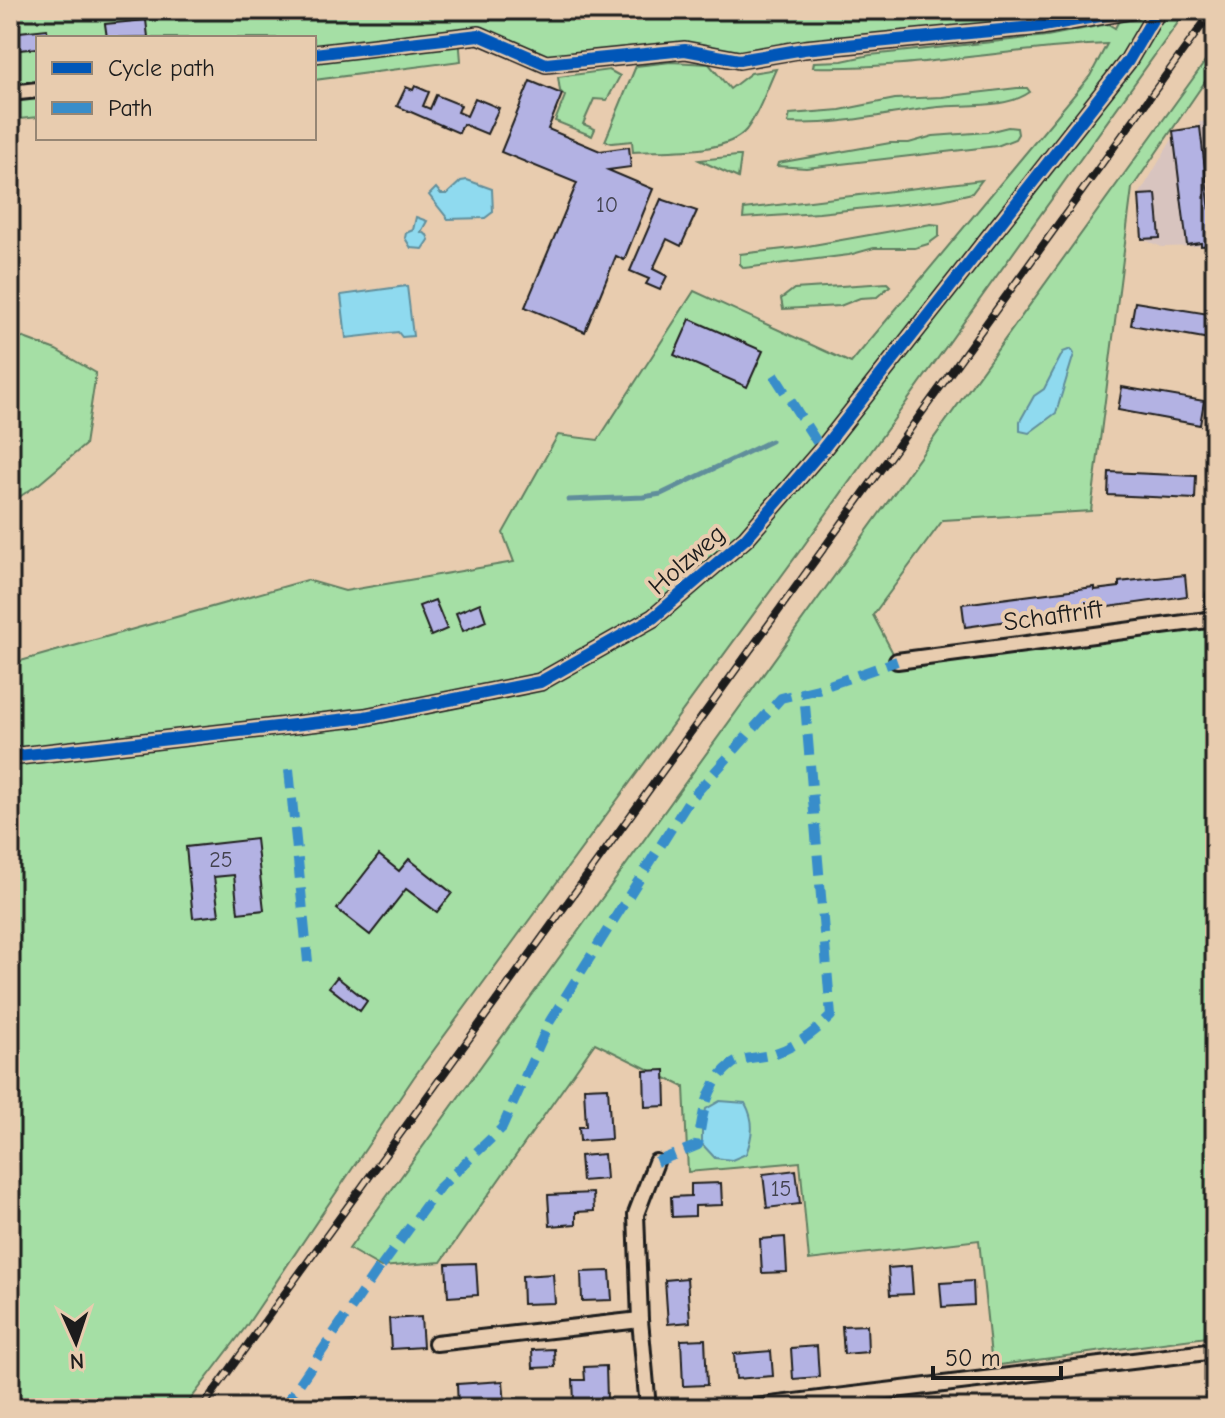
<svg xmlns="http://www.w3.org/2000/svg" width="1225" height="1418" font-family="'Comic Neue',sans-serif">
  <style>
    .built { fill: #d8c4bf }
    .green { fill: #a5dfa5; stroke: #607e60; stroke-width: 2 }
    .water { fill: #8fdaef; stroke: #618e9b; stroke-width: 2 }
    .lines { fill: none; stroke-linecap: round; stroke-linejoin: round }
    .stream { stroke: #618e9b; stroke-width: 5 }
    .building { fill: #b3b2e3; stroke: #1c1c1c; stroke-width: 2 }
    .street-casing { stroke: #1c1c1c; stroke-width: 20 }
    .street { stroke: #e8ccaf; stroke-width: 14 }
    .rail-casing { stroke: #1c1c1c; stroke-width: 8 }
    .rail { stroke: #e8ccaf; stroke-width: 5; stroke-dasharray: 15; stroke-linecap: butt }
    .quiet { stroke: #388dca; stroke-width: 10; stroke-dasharray: 20 10; stroke-linecap: butt }
    .cycleway-casing { stroke: #e8ccaf; stroke-width: 17 }
    .cycleway { stroke: #0057b8; stroke-width: 12 }
    .labels { text-anchor: middle; dominant-baseline: central; stroke-width: 8; stroke-linejoin: round; paint-order: stroke }
    .number-label { font-size: 22px; fill: #42424e }
    .street-label { font-size: 26px; fill: #1c1c1c; stroke: #e8ccaf }
  </style>
  <rect width="100%" height="100%" fill="#e8ccaf"/>
  <filter id="ink" filterUnits="userSpaceOnUse"><feTurbulence type="fractalNoise" baseFrequency=".0125" numOctaves="2"/><feDisplacementMap in="SourceGraphic" scale="16" xChannelSelector="R" yChannelSelector="G"/><feConvolveMatrix kernelMatrix="1 2 1 2 8 2 1 2 1" color-interpolation-filters="sRGB"/></filter>
  <g filter="url(#ink)">
    <g class="built">
      <polygon points="1212,121 1215,148 1214,245 1199,122"/>
      <polygon points="1174,136 1187,244 1201,243 1201,246 1162,247 1142,239 1159,237 1156,194 1139,195"/>
    </g>
    <g class="green">
      <path d="M10,10H1187L802,548L414,1077L245,1328L184,1408H10V664L307,580L345,591L514,562L503,533L558,435L598,440L694,291L851,363L1090,76L1107,44C1009,48 912,70 813,67L814,62L842,61L870,55L1047,36L1108,24L1115,28L1122,15L739,60L708,53L546,64L479,35L459,37L461,61L314,80V38H38V117L10,120Z"/>
      <polygon points="1215,48 1215,67 1132,188 1091,511 943,520 873,615 897,661 1215,619 1215,1336 992,1366 979,1240 809,1260 800,1162 688,1172 684,1087 595,1043 441,1262 381,1267 349,1249"/>
      <path d="M671,62L709,64L730,89L751,73L776,69C767,88 759,114 746,130C725,155 665,150 633,152L632,141L612,143L605,141L636,66Z"/>
      <polygon points="609,70 620,76 607,100 594,99 583,124 595,129 592,136 555,121 565,96 560,91 558,77"/>
      <path d="M1017,88H1027L1030,92C1006,109 966,104 938,107C889,113 838,126 788,123L790,114L840,110L895,99L942,97Z"/>
      <polygon points="1008,127 1017,128 1018,134 1015,139 997,146 806,168 777,166 778,163 890,143 909,143 933,136 988,132"/>
      <polygon points="737,156 741,156 738,178 699,160"/>
      <polygon points="982,180 972,193 942,200 819,213 743,218 744,209"/>
      <polygon points="931,224 939,225 939,236 928,244 915,248 874,248 849,255 744,268 740,264 740,254 802,247"/>
      <polygon points="887,283 890,286 877,297 860,298 840,306 783,309 781,299 794,289"/>
      <polygon points="13,334 56,350 96,373 85,445 39,484 10,503 10,335"/>
    </g>
    <g class="water">
      <polygon points="467,180 492,189 493,212 485,218 448,219 429,195 436,188 441,194 447,194 461,181"/>
      <polygon points="416,217 427,221 421,232 427,235 429,240 423,249 411,248 405,238 406,233 413,230"/>
      <polygon points="407,286 413,336 402,337 398,332 346,338 341,295"/>
      <polygon points="1071,349 1074,354 1056,413 1029,433 1020,431 1020,421 1034,396 1044,389 1063,352"/>
      <path d="M720,1101L745,1103C755,1121 753,1135 746,1154L732,1160L715,1158L702,1144V1127L706,1109Z"/>
    </g>
    <g class="lines">
      <polyline class="stream" points="568,500 643,497 661,494 771,441"/>
    </g>
    <g class="building">
      <polygon points="146,20 148,37 107,38 105,24"/>
      <polygon points="47,29 48,38 38,38 38,48 10,51 10,33"/>
      <polygon points="530,81 562,94 548,129 600,151 629,147 631,167 608,170 653,189 624,260 616,256 585,332 525,307 577,183 501,152"/>
      <polygon points="415,86 429,92 423,106 430,109 436,95 461,105 458,112 467,116 475,98 499,108 487,134 463,124 459,133 397,106 406,87 413,90"/>
      <polygon points="1200,127 1214,245 1201,246 1201,243 1187,245 1173,131"/>
      <polygon points="1156,194 1160,238 1142,239 1139,195"/>
      <polygon points="661,199 697,211 681,246 667,239 653,269 667,276 660,290 646,284 649,279 630,271"/>
      <polygon points="1135,302 1215,315 1215,340 1131,325"/>
      <polygon points="690,319 763,351 747,387 674,355"/>
      <polygon points="1122,387 1204,401 1200,425 1118,410"/>
      <polygon points="1109,472 1196,476 1195,499 1108,495"/>
      <polygon points="1185,575 1187,596 965,627 962,604 1094,587 1094,590 1119,587 1119,582"/>
      <polygon points="435,600 447,629 431,636 419,606"/>
      <polygon points="480,603 486,621 463,631 456,613"/>
      <polygon points="256,839 264,910 238,913 234,875 214,877 219,915 193,918 186,847"/>
      <polygon points="379,855 399,871 409,859 452,893 437,912 406,889 370,935 337,909"/>
      <polygon points="337,977 367,1001 360,1011 329,987"/>
      <polygon points="665,1070 666,1106 645,1107 644,1071"/>
      <polygon points="608,1087 611,1139 580,1141 579,1127 586,1127 584,1088"/>
      <polygon points="604,1154 606,1179 582,1181 580,1156"/>
      <polygon points="796,1170 800,1204 767,1208 763,1174"/>
      <polygon points="721,1183 722,1205 695,1206 695,1216 672,1217 671,1197 691,1196 691,1184"/>
      <polygon points="593,1193 594,1211 576,1212 576,1224 550,1226 548,1195"/>
      <polygon points="785,1237 787,1272 762,1273 760,1239"/>
      <polygon points="476,1263 478,1295 448,1297 446,1264"/>
      <polygon points="911,1266 913,1294 890,1295 888,1268"/>
      <polygon points="610,1271 612,1300 582,1301 581,1272"/>
      <polygon points="553,1274 555,1303 523,1304 522,1276"/>
      <polygon points="687,1278 690,1322 668,1324 665,1280"/>
      <polygon points="973,1281 974,1305 942,1307 940,1283"/>
      <polygon points="421,1317 423,1347 391,1349 389,1319"/>
      <polygon points="867,1325 868,1352 844,1354 842,1326"/>
      <polygon points="705,1339 707,1385 683,1386 681,1340"/>
      <polygon points="817,1346 819,1377 793,1379 791,1348"/>
      <polygon points="554,1349 555,1367 533,1368 532,1350"/>
      <polygon points="771,1351 773,1376 736,1379 734,1354"/>
      <polygon points="606,1366 607,1400 574,1401 573,1380 585,1380 584,1367"/>
      <polygon points="503,1381 505,1405 458,1408 457,1384"/>
      <polygon points="357,1397 357,1408 315,1408 314,1399"/>
      <polygon points="420,1402 421,1408 391,1408 391,1405"/>
    </g>
    <g class="lines">
      <g class="street-casing">
        <g id="street">
          <polyline points="314,54 479,35 546,64 685,50 739,60 804,49 1043,26 1134,10"/>
          <polyline points="10,93 38,90"/>
          <polyline points="1214,619 1215,595"/>
          <polyline points="897,661 1215,619"/>
          <polyline points="10,757 365,717 540,682 653,618 746,538 822,450 1128,61 1158,10"/>
          <polyline points="436,1343 640,1320"/>
          <polyline points="648,1408 640,1320 636,1214 656,1162"/>
          <polyline points="746,1408 1215,1351"/>
        </g>
      </g>
      <use href="#street" class="street"/>
      <g class="rail-casing">
        <polyline id="rail" points="202,1408 1213,10"/>
      </g>
      <use href="#rail" class="rail"/>
      <g class="quiet">
        <polyline points="774,375 822,450"/>
        <polyline points="289,769 308,962"/>
        <path d="M656,1162L698,1145C702,1117 706,1084 731,1065C741,1057 761,1058 773,1054C797,1046 814,1033 831,1016L804,692"/>
        <polyline points="283,1408 382,1263 381,1267 438,1189 502,1128 550,1021 688,802 781,698 818,689 897,661"/>
      </g>
      <g class="cycleway-casing">
        <g id="cycleway">
          <polyline points="314,54 479,35 546,64 685,50 739,60 804,49 1043,26 1134,10"/>
          <polyline points="10,757 365,717 540,682 653,618 746,538 822,450 1128,61 1158,10"/>
        </g>
      </g>
      <use href="#cycleway" class="cycleway"/>
    </g>
  </g>
  <g class="labels">
    <g class="number-label">
      <text x="607" y="205">10</text>
      <text x="221" y="860">25</text>
      <text x="781" y="1189">15</text>
    </g>
    <g class="street-label">
      <text transform="translate(687 560) rotate(-41)">Holzweg</text>
      <text transform="translate(1053 616) rotate(-8)">Schaftrift</text>
    </g>
  </g>
  <rect width="1225" height="1418" fill="none" stroke="#e8ccaf" stroke-width="40"/>
  <rect x="20" y="20" width="1185" height="1378" fill="none" stroke="#1c1c1c" stroke-width="3" filter="url(#ink)"/>
  <rect x="36" y="36" width="280" height="104" fill="#e8ccaf" stroke="#968674" stroke-width="2"/>
  <rect x="52" y="62" width="40" height="12" fill="#0057b8" stroke="#968674" stroke-width="2"/>
  <text x="108" y="76" font-size="24" fill="#1c1c1c">Cycle path</text>
  <rect x="52" y="102" width="40" height="12" fill="#388dca" stroke="#968674" stroke-width="2"/>
  <text x="108" y="116" font-size="24" fill="#1c1c1c">Path</text>
  <g transform="translate(76 1342) rotate(177)" stroke="#e8ccaf" stroke-width="6" paint-order="stroke">
  <path d="M0-6L14 30L0 20L-14 30Z" fill="#1c1c1c"/>
  <text y="-12" font-size="22" font-weight="bold" text-anchor="middle" fill="#1c1c1c">N</text>
  </g>
  <path d="M933 1366v12h128v-12" fill="none" stroke="#1c1c1c" stroke-width="4"/>
  <text x="945" y="1366" font-size="24" fill="#1c1c1c" stroke="#e8ccaf" stroke-width="6" paint-order="stroke">50 m</text>
</svg>
